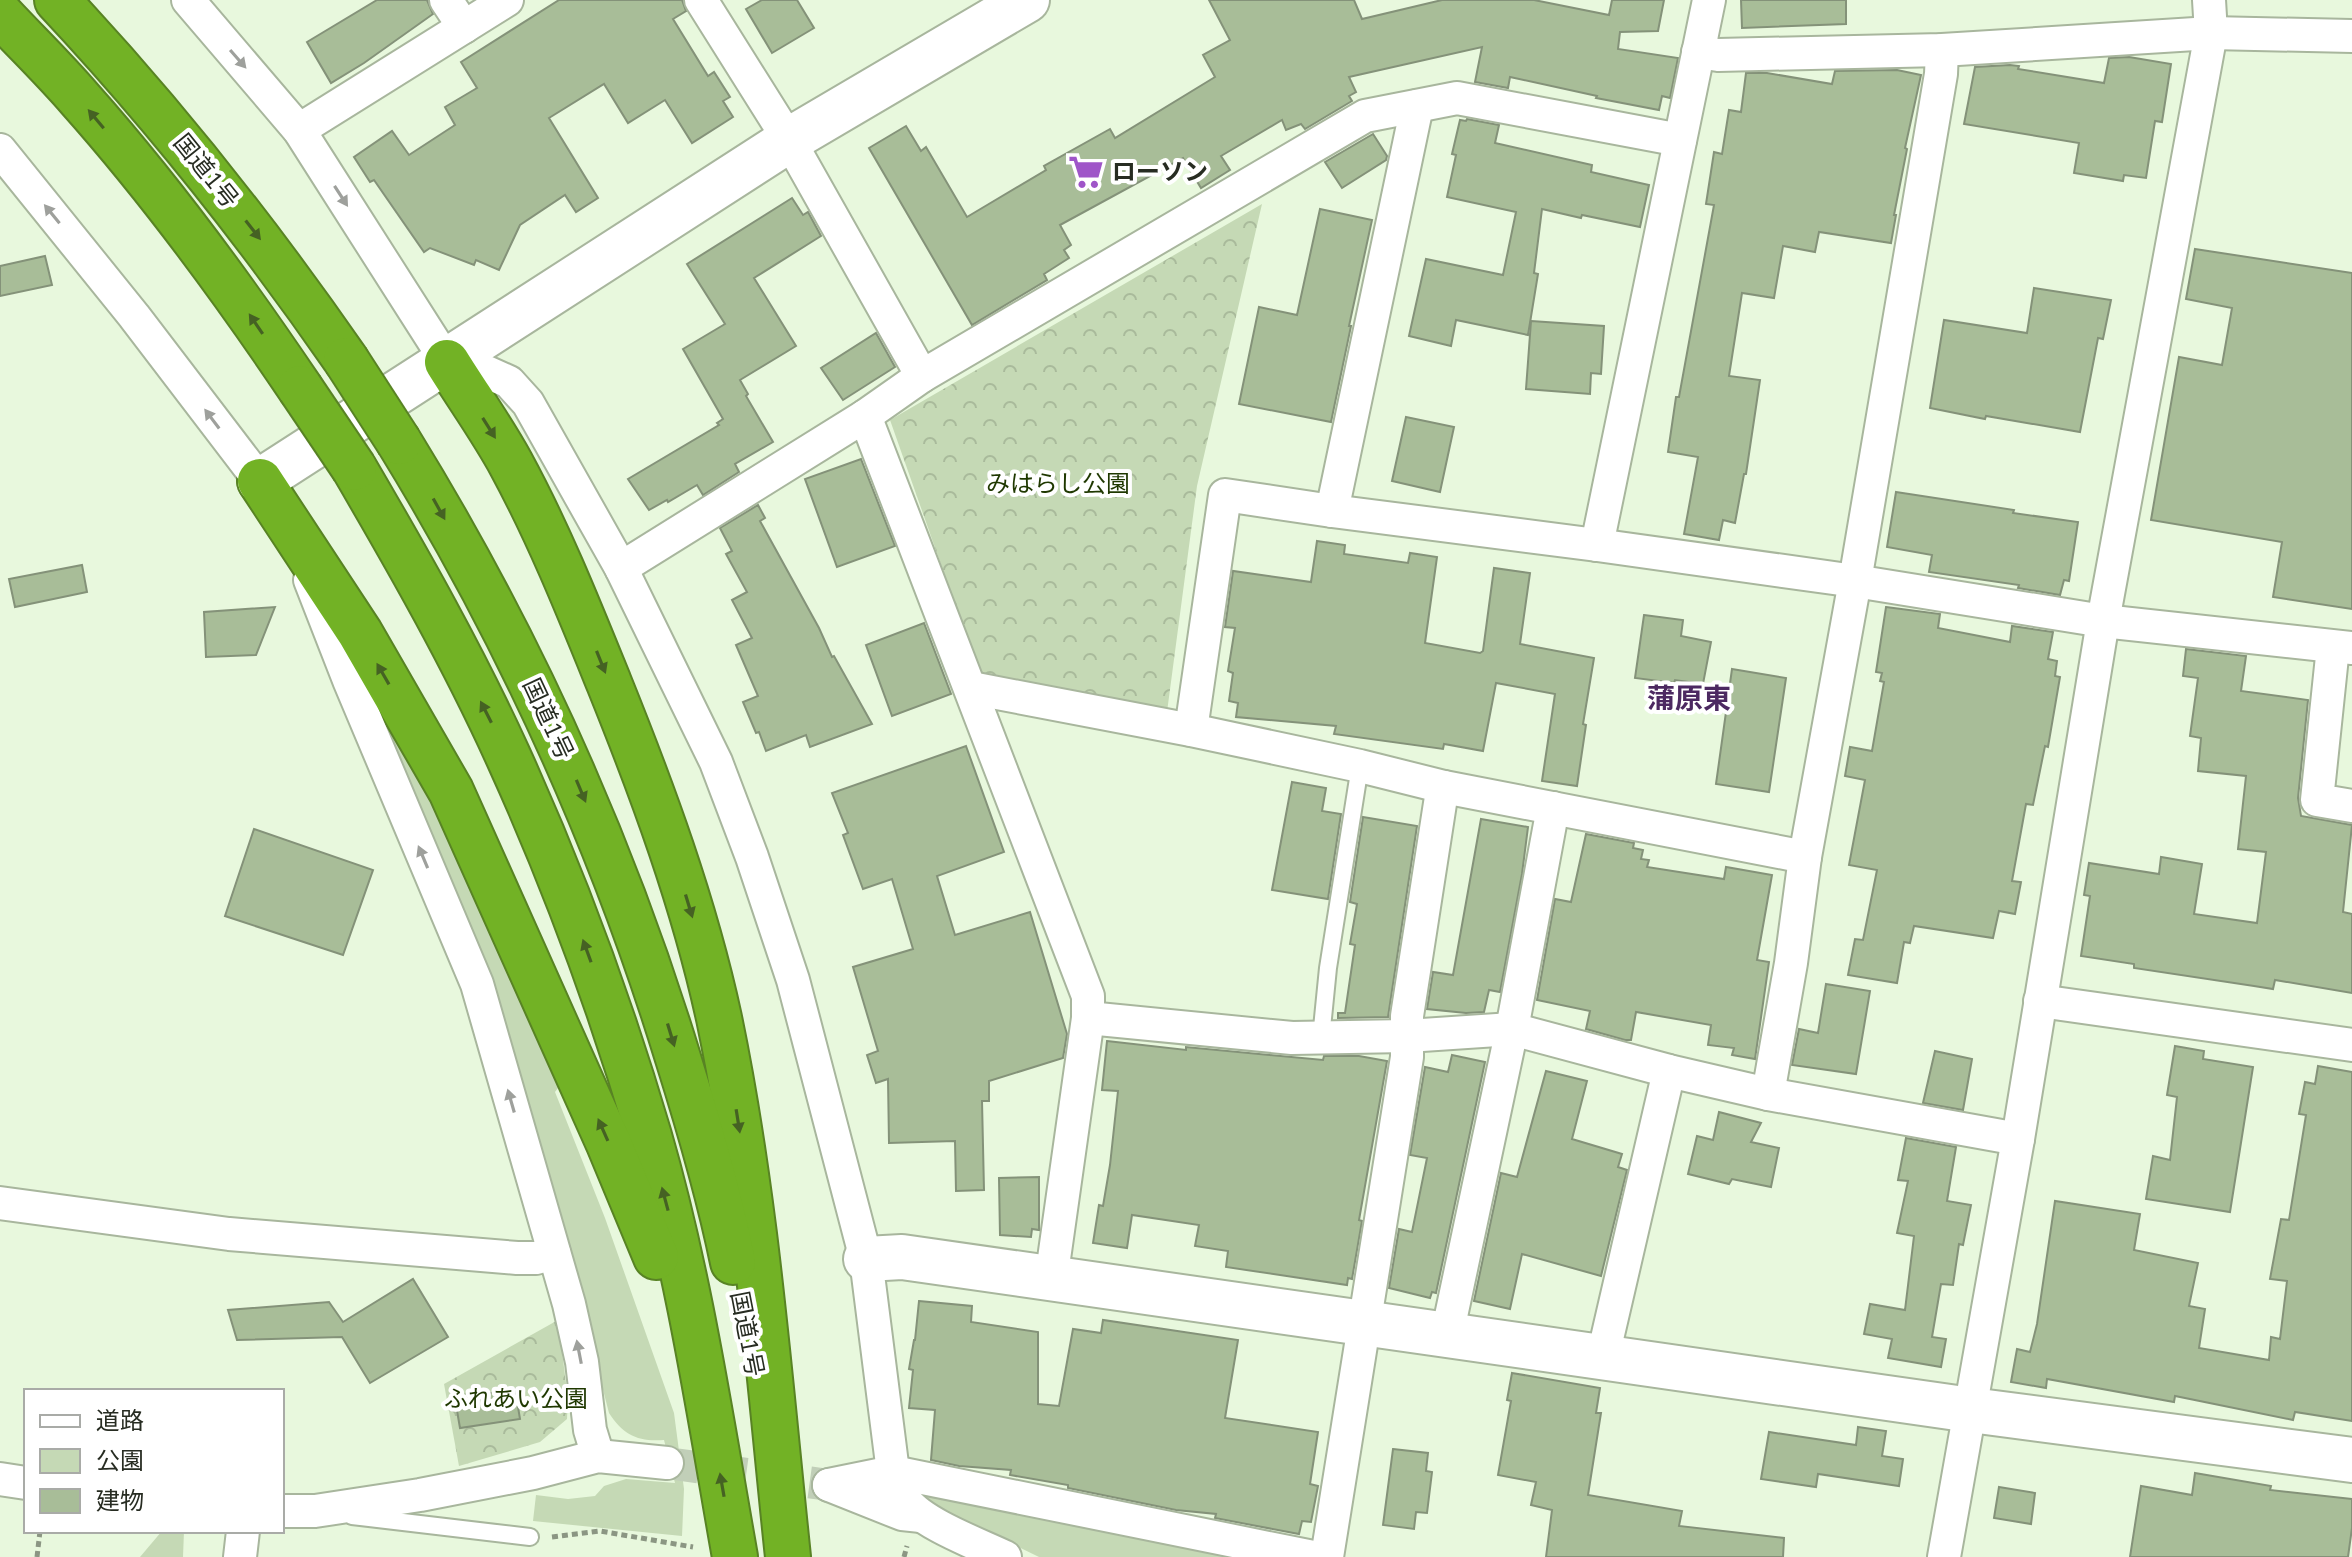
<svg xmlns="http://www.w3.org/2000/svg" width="2352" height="1557" font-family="'Nunito Sans','Noto Sans JP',sans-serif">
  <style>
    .green { fill: #c5d9b5 }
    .forest { fill: url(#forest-crowns) }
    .building { fill: #a8bd98; stroke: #849279; stroke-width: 2 }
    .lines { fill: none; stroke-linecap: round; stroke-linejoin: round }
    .street-tunnel { stroke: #c1cfb8; stroke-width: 32; stroke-dasharray: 32 16; stroke-linecap: butt }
    .lane-casing { stroke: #a8b69d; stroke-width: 20 }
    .street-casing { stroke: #a8b69d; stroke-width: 36 }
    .secondary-casing { stroke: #a8b69d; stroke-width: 48 }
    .highway-casing { stroke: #588324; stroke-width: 48 }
    .path { stroke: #8b9683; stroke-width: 5; stroke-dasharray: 6 4; stroke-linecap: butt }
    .lane { stroke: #fff; stroke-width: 16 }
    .street { stroke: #fff; stroke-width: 32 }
    .secondary { stroke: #fff; stroke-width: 44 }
    .highway { stroke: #72b225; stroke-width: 44 }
    .highway-bridge-casing { stroke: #588324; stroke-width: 48; stroke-linecap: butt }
    .highway-bridge { stroke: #72b225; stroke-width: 44 }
    .oneway { fill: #9ea09c }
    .oneway2 { fill: #456223 }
    .labels { text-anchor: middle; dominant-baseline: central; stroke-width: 8; stroke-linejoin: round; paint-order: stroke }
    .street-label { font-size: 24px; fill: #272c22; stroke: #fff }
    .poi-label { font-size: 24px; font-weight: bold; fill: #272c22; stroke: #fff; text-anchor: start }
    .park-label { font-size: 24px; fill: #1f3800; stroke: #fff }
    .quarter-label { font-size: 28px; font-weight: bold; fill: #4c2961; stroke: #fff }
  </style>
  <defs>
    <pattern id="forest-crowns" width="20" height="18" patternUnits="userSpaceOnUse" patternTransform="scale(2)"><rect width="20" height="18" fill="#c5d9b5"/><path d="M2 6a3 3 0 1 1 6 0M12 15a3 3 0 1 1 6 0" fill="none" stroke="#a9ba9b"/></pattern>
  </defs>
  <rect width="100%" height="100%" fill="#e8f8dd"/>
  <g class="green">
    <path d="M367,689L393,712L561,1084L555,1092L605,1218L674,1413L684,1489L682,1536L533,1521L536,1495L568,1499L595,1496L604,1486L626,1479L675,1483L664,1440C638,1442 623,1435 609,1413L534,1122L482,962Z"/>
    <polygon points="940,1494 1022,1515 1230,1557 1039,1557 919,1498"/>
    <polygon points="162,1531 184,1531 183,1557 140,1557"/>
  </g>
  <g class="forest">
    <polygon points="1262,204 1197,486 1167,712 981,678 890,420"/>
    <polygon points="558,1320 568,1399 567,1419 540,1442 459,1466 444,1384"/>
  </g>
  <g class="building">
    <polygon points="377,0 427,0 433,14 364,63 331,83 307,42"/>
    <polygon points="559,0 682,0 686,11 673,19 708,76 714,72 730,97 723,101 733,117 692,143 665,100 628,123 604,84 549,118 598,198 576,212 565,195 520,225 499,270 476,260 474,265 430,248 424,252 374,180 370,182 354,157 392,131 409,155 455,125 445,107 477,88 461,62"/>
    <polygon points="762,0 797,0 814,28 772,53 746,9"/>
    <polygon points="1209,0 1354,0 1362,19 1442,0 1534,0 1609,15 1612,0 1664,0 1658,31 1620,32 1618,49 1678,58 1670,98 1662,96 1659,110 1596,98 1597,96 1510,77 1508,88 1475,82 1482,47 1349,77 1356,92 1349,96 1352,101 1305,129 1301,124 1286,130 1282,120 1221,156 1230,170 1201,188 1183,158 1060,225 1071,245 1064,250 1069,258 1044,274 1047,280 972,325 869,148 906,126 921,151 926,147 967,217 1046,170 1044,166 1110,129 1115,138 1215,77 1203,55 1230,40"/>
    <polygon points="1741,0 1846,0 1846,24 1742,28"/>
    <polygon points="2129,57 2171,64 2162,122 2155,121 2146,178 2124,175 2123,181 2074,173 2079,143 1964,124 1975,67 2010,65 2019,66 2018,69 2104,83 2109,58"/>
    <polygon points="1897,70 1921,75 1905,148 1907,149 1894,215 1896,215 1891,243 1819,232 1815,252 1783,246 1774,298 1742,293 1729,376 1760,380 1746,474 1744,474 1735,523 1723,520 1719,540 1684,534 1698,457 1668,452 1676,397 1679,397 1714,205 1706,204 1714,152 1722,154 1729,110 1741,112 1746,73 1767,73 1832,84 1835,71"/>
    <polygon points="1467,119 1499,125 1495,143 1592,165 1591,172 1649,185 1640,227 1582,215 1581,218 1542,209 1534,273 1538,274 1528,335 1456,320 1451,346 1409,336 1426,259 1503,275 1516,212 1447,197 1456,155 1452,154 1460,120 1466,121"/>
    <polygon points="1373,134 1387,156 1386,160 1342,188 1325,162"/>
    <polygon points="792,198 803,215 808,212 821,236 754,278 796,346 740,380 748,394 746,396 773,442 735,464 739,472 703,495 697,485 668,502 667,500 649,510 628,479 719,425 717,423 723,419 683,349 725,324 687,264"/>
    <polygon points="1320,209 1372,220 1349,326 1351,326 1331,422 1239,404 1259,307 1297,315"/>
    <polygon points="2195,249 2352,273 2352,609 2273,597 2282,542 2151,520 2179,357 2222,365 2232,308 2186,299"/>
    <polygon points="45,256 52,285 0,296 0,266"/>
    <polygon points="2034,288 2111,300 2103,339 2098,338 2080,432 1986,416 1985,419 1930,408 1944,320 2027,333"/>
    <polygon points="1531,321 1604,326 1601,374 1591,373 1590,394 1526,389"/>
    <polygon points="876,333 895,367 843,400 821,368"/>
    <polygon points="1406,417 1454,427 1440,492 1392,481"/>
    <polygon points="861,459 895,546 837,567 805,479"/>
    <polygon points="1896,492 2014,510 2013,513 2078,522 2069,581 2064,580 2060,595 2018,588 2019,585 1929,572 1932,555 1887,547"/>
    <polygon points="758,505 765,518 760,521 819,628 832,657 834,656 872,724 810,747 806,735 766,751 759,732 756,733 743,702 758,696 736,645 752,638 732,600 747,592 726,554 732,551 720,528"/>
    <polygon points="1317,541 1345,545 1344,554 1408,563 1410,553 1437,557 1425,643 1480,653 1483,651 1494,568 1530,573 1520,644 1594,658 1583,724 1586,725 1577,786 1542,781 1555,694 1496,683 1483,751 1444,744 1443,749 1334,734 1336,726 1236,717 1238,703 1229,701 1233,673 1228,671 1235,628 1225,627 1233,571 1311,582"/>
    <polygon points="82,565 87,592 15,607 9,579"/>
    <polygon points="275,607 256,655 206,657 204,612"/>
    <polygon points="1886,607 1940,614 1938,628 2010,642 2012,626 2053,632 2048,659 2057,661 2055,676 2060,677 2048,747 2045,746 2033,805 2026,804 2012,881 2021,882 2015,914 1999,911 1993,938 1914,926 1910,943 1904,942 1897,983 1848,975 1855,939 1863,940 1877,870 1849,865 1865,780 1845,776 1850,747 1872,751 1884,682 1880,681 1882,673 1876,672"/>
    <polygon points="1644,615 1683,620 1681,636 1711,642 1703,684 1675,680 1674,683 1635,678"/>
    <polygon points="924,623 951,694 892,716 866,645"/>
    <polygon points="2186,649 2246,656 2241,691 2308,700 2298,798 2301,816 2352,825 2343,912 2352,914 2352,993 2275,980 2273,989 2254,986 2134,968 2134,964 2081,956 2090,896 2084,895 2089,863 2159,874 2161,857 2202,864 2194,914 2257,923 2266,852 2238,849 2246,776 2198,771 2201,738 2190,736 2198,678 2183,676"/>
    <polygon points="1732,669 1786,678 1769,792 1716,784"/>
    <polygon points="966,746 1004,852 937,876 955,935 1030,912 1067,1034 1063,1058 989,1081 989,1101 982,1101 984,1190 956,1191 955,1141 889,1143 888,1079 876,1083 867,1055 878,1051 853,967 913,949 892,879 863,889 843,835 848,833 832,793"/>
    <polygon points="1292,782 1326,788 1322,811 1341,814 1328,899 1272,890"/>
    <polygon points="1363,817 1417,826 1388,1017 1338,1018 1338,1013 1345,1013 1355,945 1350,944 1357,904 1350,902"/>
    <polygon points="1481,819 1528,827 1522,874 1500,992 1489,990 1484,1012 1466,1013 1427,1009 1433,972 1453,975"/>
    <polygon points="254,829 373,870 343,955 225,916"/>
    <polygon points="1586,834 1634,843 1633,848 1643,850 1641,859 1649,860 1647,867 1724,879 1726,867 1772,875 1757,960 1769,962 1755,1059 1732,1055 1734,1048 1708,1045 1711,1025 1636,1012 1631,1040 1625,1040 1586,1029 1590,1011 1537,1000 1555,899 1571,902"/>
    <polygon points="1826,984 1870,991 1856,1074 1792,1065 1799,1029 1818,1033"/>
    <polygon points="1107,1041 1186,1050 1186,1047 1323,1060 1324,1056 1359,1056 1387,1061 1359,1220 1362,1221 1352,1279 1348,1278 1347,1285 1226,1267 1228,1251 1195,1246 1199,1225 1132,1215 1127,1248 1093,1243 1099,1205 1103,1206 1110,1165 1118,1091 1102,1090"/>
    <polygon points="2175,1046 2204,1051 2203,1059 2253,1067 2230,1212 2146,1199 2153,1156 2170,1160 2177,1097 2167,1095"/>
    <polygon points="1935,1051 1972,1059 1963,1110 1923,1103"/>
    <polygon points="1452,1055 1485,1062 1436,1293 1432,1292 1430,1298 1389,1288 1399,1229 1412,1232 1427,1158 1410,1155 1425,1067 1448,1072"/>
    <polygon points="2318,1066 2352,1072 2352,1421 2295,1412 2293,1420 2175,1396 2174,1402 2047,1379 2046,1388 2011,1382 2017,1349 2030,1352 2037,1324 2055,1201 2140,1214 2134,1250 2198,1263 2189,1306 2205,1309 2199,1348 2269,1360 2271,1337 2280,1339 2287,1281 2270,1279 2281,1219 2289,1220 2306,1115 2299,1114 2305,1082 2315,1084"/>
    <polygon points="1546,1071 1587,1081 1572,1139 1622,1154 1618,1167 1627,1170 1601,1276 1522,1254 1510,1309 1474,1301 1501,1173 1517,1177"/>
    <polygon points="1719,1112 1761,1123 1751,1142 1779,1148 1771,1187 1732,1179 1729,1184 1688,1174 1697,1136 1713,1140"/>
    <polygon points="1906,1138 1956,1147 1947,1201 1971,1205 1963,1245 1959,1244 1953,1285 1941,1284 1932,1337 1946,1339 1941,1367 1888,1358 1892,1339 1864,1334 1870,1304 1905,1310 1914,1236 1897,1233 1908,1181 1898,1180"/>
    <polygon points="1039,1177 1039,1230 1032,1229 1031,1237 1000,1235 999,1178"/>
    <polygon points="413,1279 448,1337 370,1383 342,1337 237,1340 228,1310 329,1302 343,1322"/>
    <polygon points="919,1301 972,1306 971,1322 1038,1332 1038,1404 1059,1406 1073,1329 1101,1333 1103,1320 1238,1340 1225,1418 1318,1432 1310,1484 1318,1486 1311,1522 1302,1521 1299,1534 1215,1518 1216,1514 1176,1510 1068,1488 1068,1485 1010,1475 1011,1470 959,1466 931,1460 935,1410 909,1408 913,1370 909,1369 914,1340 915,1340"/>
    <polygon points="1512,1373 1600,1388 1596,1413 1601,1413 1588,1495 1682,1511 1679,1526 1784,1538 1783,1557 1546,1557 1552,1510 1531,1505 1536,1482 1498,1475 1511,1401 1507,1400"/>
    <polygon points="515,1389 520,1419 460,1428 455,1399"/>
    <polygon points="1858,1427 1886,1431 1882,1456 1903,1459 1899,1486 1818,1474 1816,1487 1761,1479 1769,1432 1856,1445"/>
    <polygon points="1393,1449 1428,1453 1426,1471 1432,1472 1427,1513 1416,1512 1414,1529 1383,1525"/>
    <polygon points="2195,1473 2271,1486 2270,1490 2352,1499 2352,1528 2348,1557 2130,1557 2141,1486 2192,1495"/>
    <polygon points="1999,1487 2035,1493 2031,1524 1994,1518"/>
  </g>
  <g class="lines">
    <polyline class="street-tunnel" points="667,1463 829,1485"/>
    <g class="lane-casing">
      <g id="lane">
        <polyline points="1321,1038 1328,968 1360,766"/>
        <polyline points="352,1516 530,1537"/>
      </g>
    </g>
    <g class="street-casing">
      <g id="street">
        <path d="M188,0L299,130L447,362L480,369L509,382L528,403L621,568L716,762L752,857L793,980L866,1259L893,1472C896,1482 900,1492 906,1501C923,1524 978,1544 1005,1557"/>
        <polyline points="446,0 464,27"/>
        <polyline points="701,0 789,140 922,376"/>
        <polyline points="1698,52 1718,55 1942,50 2211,33 2352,36"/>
        <polyline points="299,130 507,0"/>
        <polyline points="0,150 134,316 260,481"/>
        <polyline points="865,416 1088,996 1088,1018 1051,1280"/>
        <polyline points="1332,511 1417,106"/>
        <polyline points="1597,545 1709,0"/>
        <polyline points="621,568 865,416 922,376 1365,116 1457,98 1680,140"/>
        <polyline points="310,580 349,680 477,984 569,1304 582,1362 590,1430 598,1456"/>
        <polyline points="2333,647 2317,800 2352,806"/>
        <polyline points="971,688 1191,730 1360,766 1444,787 1805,857"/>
        <polyline points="1191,730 1225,495 1332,511 1597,545 1855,581 2103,621 2352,648"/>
        <polyline points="2040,1001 2352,1045"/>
        <polyline points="1088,1018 1292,1038 1407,1036 1512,1029 1669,1071 1768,1094 2018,1139"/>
        <polyline points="1768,1094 1791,963 1805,857 1855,581 1941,74 1942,50"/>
        <polyline points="0,1203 229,1234 517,1258 536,1258 554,1253"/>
        <polyline points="1447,1335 1512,1029 1553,808"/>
        <polyline points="1603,1356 1669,1071"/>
        <polyline points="0,1479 26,1483"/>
        <polyline points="829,1485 893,1472 1313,1557"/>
        <polyline points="829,1485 902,1514 921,1516"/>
        <polyline points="282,1511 315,1511 420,1495 533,1473 598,1456 667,1463"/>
        <polyline points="240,1557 243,1531"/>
        <polyline points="1327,1557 1407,1057 1407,1016 1441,797 1444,787"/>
        <polyline points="1944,1557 2018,1139 2103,621 2211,33 2209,0"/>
      </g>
    </g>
    <g class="secondary-casing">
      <g id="secondary">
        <polyline points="260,481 789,140 1027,0"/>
        <polyline points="866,1259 902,1257 1971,1410 2352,1460"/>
      </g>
    </g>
    <g class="highway-casing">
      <g id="highway">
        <path d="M57,0C163,113 258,233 346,360"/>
        <path d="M0,14C26,42 54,69 79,98C160,189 232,287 300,388"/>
        <path d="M447,362C468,396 492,429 511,464C549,534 579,609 609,683C653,792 694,903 719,1018C756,1196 769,1377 788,1557"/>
        <path d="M399,442C519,637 611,839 678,1058C699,1125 719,1193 733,1262"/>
        <path d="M354,468C409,562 463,657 508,756C564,879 611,1007 649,1136C689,1274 710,1416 735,1557"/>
        <polyline points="260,481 360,633 451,791 609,1144 656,1257"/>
      </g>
    </g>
    <g class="path">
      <polyline points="552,1537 600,1531 693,1547"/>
      <polyline points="37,1557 40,1531"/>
      <polyline points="904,1557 907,1546"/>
    </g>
    <use href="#lane" class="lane"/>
    <use href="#street" class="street"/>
    <use href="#secondary" class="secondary"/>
    <use href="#highway" class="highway"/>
    <g class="highway-bridge-casing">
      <g id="highway-bridge">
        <polyline points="346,360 399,442"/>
        <polyline points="300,388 354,468"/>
      </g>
    </g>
    <use href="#highway-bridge" class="highway-bridge"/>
  </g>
  <defs><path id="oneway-solid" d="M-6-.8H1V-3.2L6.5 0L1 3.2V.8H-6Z" transform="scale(2)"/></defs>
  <g class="oneway">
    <use href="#oneway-solid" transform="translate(238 59) rotate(49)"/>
    <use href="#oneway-solid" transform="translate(341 196) rotate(57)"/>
    <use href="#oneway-solid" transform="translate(52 214) rotate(-129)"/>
    <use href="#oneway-solid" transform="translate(212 419) rotate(-127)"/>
    <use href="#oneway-solid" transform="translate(423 857) rotate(-113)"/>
    <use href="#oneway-solid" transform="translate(511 1101) rotate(-106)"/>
    <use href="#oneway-solid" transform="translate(579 1352) rotate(-101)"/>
  </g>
  <g class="oneway2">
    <use href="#oneway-solid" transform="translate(96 119) rotate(-130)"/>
    <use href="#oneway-solid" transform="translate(253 230) rotate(52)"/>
    <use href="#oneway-solid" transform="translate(256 324) rotate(-124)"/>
    <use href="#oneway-solid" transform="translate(489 428) rotate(58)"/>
    <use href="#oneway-solid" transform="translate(439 509) rotate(61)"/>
    <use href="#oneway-solid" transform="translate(601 662) rotate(68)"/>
    <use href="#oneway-solid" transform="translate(383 674) rotate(-120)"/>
    <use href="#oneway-solid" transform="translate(486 712) rotate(-117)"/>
    <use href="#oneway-solid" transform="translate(581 791) rotate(67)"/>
    <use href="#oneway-solid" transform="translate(689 906) rotate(73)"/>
    <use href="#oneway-solid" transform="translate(587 951) rotate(-110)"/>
    <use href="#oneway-solid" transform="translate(671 1035) rotate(73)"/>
    <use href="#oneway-solid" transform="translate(738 1121) rotate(81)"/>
    <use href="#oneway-solid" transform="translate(603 1130) rotate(-114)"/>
    <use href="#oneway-solid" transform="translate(665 1199) rotate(-105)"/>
    <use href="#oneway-solid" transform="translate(722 1485) rotate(-100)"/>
  </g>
  <defs>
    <g id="supermarket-bare" transform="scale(2.76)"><path d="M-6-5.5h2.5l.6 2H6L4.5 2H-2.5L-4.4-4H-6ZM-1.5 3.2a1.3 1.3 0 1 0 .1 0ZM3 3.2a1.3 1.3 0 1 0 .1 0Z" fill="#9f55c8" stroke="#fff" stroke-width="2.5" paint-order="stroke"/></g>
  </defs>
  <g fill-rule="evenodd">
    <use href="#supermarket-bare" x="1086" y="172"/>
  </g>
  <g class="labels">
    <g class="street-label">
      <text transform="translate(206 171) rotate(51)">国道1号</text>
      <text transform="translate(548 719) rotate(65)">国道1号</text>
      <text transform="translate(747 1334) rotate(79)">国道1号</text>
    </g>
    <g class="poi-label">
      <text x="1112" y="172">ローソン</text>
    </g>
    <g class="park-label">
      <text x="1058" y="484">みはらし公園</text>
      <text x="516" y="1399">ふれあい公園</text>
    </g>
    <g class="quarter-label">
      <text x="1689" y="699">蒲原東</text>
    </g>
  </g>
  <rect x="24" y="1389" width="260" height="144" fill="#ffffff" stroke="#a9aba7" stroke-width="2"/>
  <rect x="40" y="1415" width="40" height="12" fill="#ffffff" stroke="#a9aba7" stroke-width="2"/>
  <text x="96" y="1429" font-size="24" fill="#272c22">道路</text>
  <rect x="40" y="1449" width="40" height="24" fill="#c5d9b5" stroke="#a9aba7" stroke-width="2"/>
  <text x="96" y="1469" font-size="24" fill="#272c22">公園</text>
  <rect x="40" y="1489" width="40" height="24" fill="#a8bd98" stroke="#a9aba7" stroke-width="2"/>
  <text x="96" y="1509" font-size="24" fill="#272c22">建物</text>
</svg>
